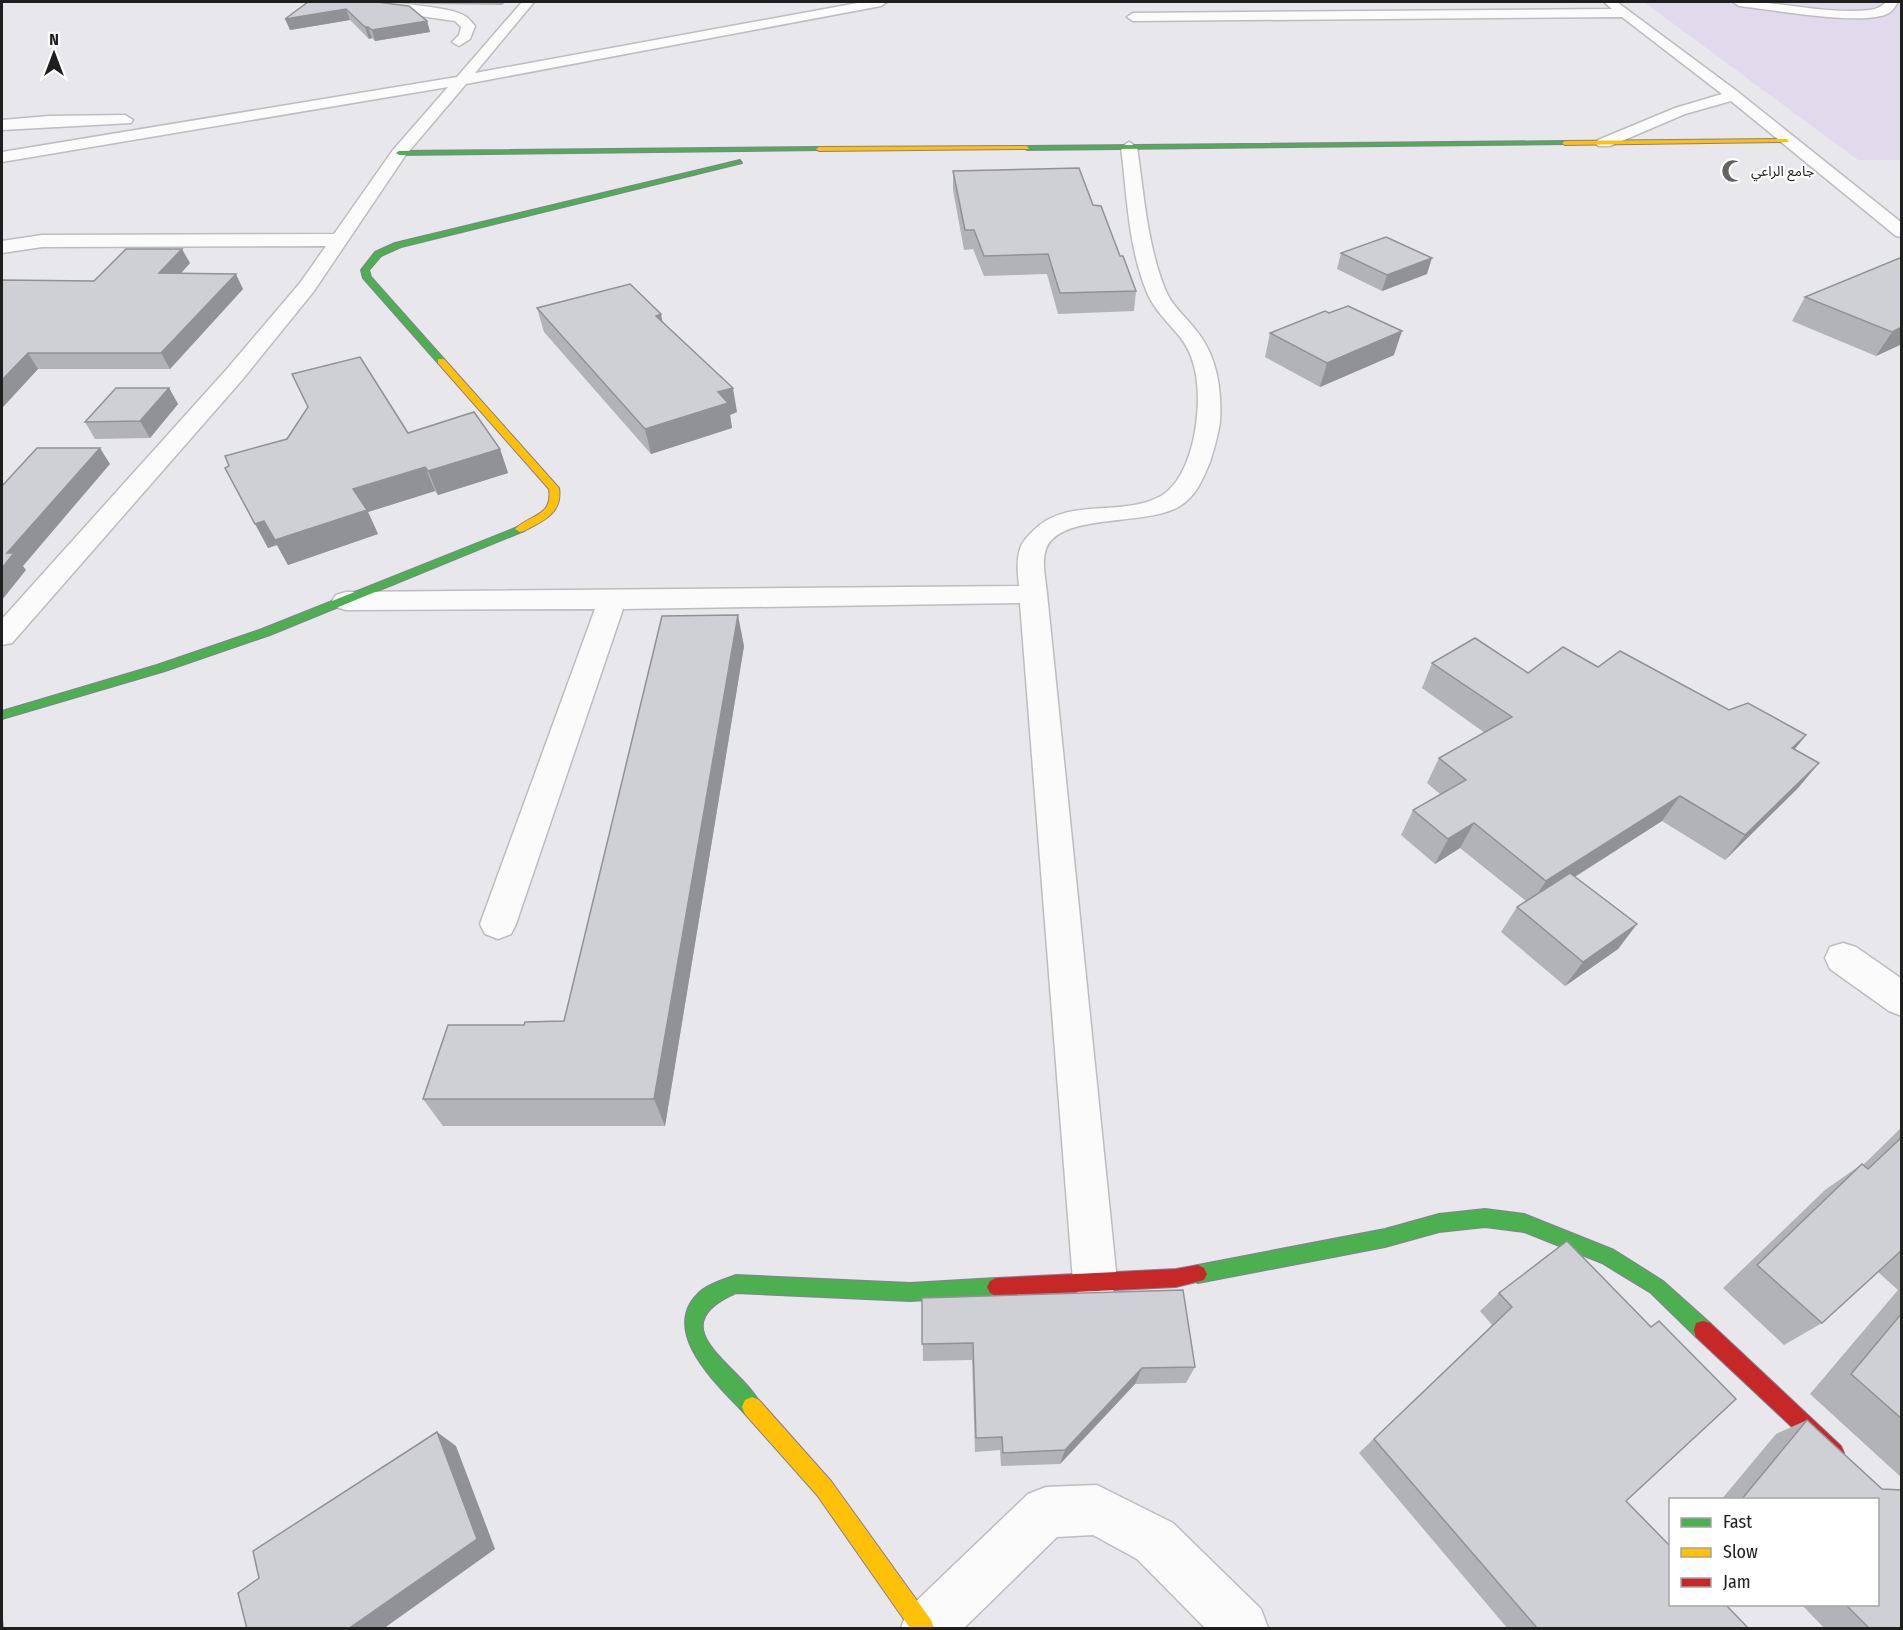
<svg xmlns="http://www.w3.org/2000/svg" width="1903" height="1630" font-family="'Fira Sans Condensed','Noto Sans Arabic',sans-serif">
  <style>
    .farmland { fill: #e1daed }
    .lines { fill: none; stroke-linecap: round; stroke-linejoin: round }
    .street-casing { stroke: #bdbdbf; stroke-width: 3 }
    .fast-casing { stroke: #887e97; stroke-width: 2 }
    .slow-casing { stroke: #887e97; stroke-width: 2 }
    .jam-casing { stroke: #887e97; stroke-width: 2 }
    .street { fill: #fbfbfc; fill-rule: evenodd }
    .fast { fill: #4caf50; fill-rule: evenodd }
    .slow { fill: #ffc107; fill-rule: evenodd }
    .jam { fill: #c62828; fill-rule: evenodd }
    .wall { fill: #b2b3b7 }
    .shaded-wall { fill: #919295 }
    .building { fill: #cfd0d5; stroke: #919295; stroke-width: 1.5 }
    .labels { text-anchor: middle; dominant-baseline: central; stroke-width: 4.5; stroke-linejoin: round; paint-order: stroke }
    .far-poi-label { font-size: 14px; fill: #1e1e1e; stroke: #fff; text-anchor: start }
  </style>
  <rect width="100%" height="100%" fill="#e7e7ec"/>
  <polygon class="farmland" points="1644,2 1901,2 1901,160 1858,160"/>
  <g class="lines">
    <g class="street-casing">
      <g id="street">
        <path d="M344,2C365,0 448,5 465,16C469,18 472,23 475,26L470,39L459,46L452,42L459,35L461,27L455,21L350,6Z"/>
        <polygon points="522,2 534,2 475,73 863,2 887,2 881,6 466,84 405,156 314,291 242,380 12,643 2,645 2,619 226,370 300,283 326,246 42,247 2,253 2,241 42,235 334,234 393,150 448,87 2,162 2,152 457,77"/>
        <polygon points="1604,2 1617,2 1738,92 1902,223 1902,237 1896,236 1731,101 1685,114 1610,146 1598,146 1596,143 1598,140 1675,108 1722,94 1622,17 1133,21 1127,17 1133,13 1612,9"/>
        <path d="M1733,2C1778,0 1824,15 1870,10C1877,9 1881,7 1886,2H1898C1896,5 1893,11 1889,13C1866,27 1769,9 1739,6Z"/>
        <polygon points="125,115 133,120 131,123 2,130 2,120 49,116"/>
        <path d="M1129,142L1137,147C1144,194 1147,244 1165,289C1171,305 1185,316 1195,329C1217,355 1222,389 1220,422C1218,436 1214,449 1210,462C1203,479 1196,496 1180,506C1146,527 1060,512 1046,549C1041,562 1046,580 1047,594L1117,1281L1111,1297L1095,1303L1079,1297L1073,1281L1020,603L623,609L516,924L511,934L498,939L485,934L480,924L595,609L346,610L336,607L332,601L336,595L346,592L1019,586C1018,574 1016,561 1020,549C1022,542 1027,537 1033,531C1067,496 1121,518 1161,496C1183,483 1193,448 1196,425C1200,396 1199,360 1180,337C1168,322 1153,309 1146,290C1128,245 1127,194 1121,147Z"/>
        <polygon points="1843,943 1856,947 1902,979 1902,1016 1889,1011 1830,969 1825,958 1830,947"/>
        <polygon points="1097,1485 1173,1523 1261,1609 1268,1628 1205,1628 1137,1559 1093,1535 1057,1537 964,1628 901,1628 908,1609 1028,1494 1046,1487"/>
      </g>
    </g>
    <g class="fast-casing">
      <g id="fast">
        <polygon points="1565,141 1567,144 1027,150 1024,148 1027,146"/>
        <polygon points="819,147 821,150 399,155 396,153 399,151"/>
        <polygon points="740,160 742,163 401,247 381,256 369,270 371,277 444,359 444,363 438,363 363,278 361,270 375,252 395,243"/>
        <polygon points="520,526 524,527 524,531 270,635 165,671 2,719 2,711 157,665 262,629"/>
        <polygon points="1485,1209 1524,1214 1614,1250 1663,1281 1710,1323 1712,1330 1710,1337 1703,1339 1696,1337 1651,1293 1602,1263 1524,1232 1485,1227 1439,1232 1385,1247 1198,1283 1192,1280 1189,1274 1192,1268 1198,1265 1385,1229 1439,1214"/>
        <path d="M736,1275L910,1283L996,1278L1002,1281L1005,1287L1002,1293L996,1296L910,1301L736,1293C655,1328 745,1367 762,1407L759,1414L752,1417L745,1414C718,1385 655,1329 702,1290C711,1283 725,1279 736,1275Z"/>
      </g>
    </g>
    <g class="slow-casing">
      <g id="slow">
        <polygon points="1787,139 1789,142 1565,145 1562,143 1565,141"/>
        <polygon points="1027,146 1029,149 819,151 816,149 819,147"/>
        <path d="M438,359H444L559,488C563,513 543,521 524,531L520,532L515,529C530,514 553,517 549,489L438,363Z"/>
        <polygon points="752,1397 759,1400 831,1481 931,1620 934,1628 910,1628 817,1495 745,1414 742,1407 745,1400"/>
      </g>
    </g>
    <g class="jam-casing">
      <g id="jam">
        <polygon points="1198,1265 1204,1268 1207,1274 1204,1280 1176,1287 996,1296 990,1293 987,1287 990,1281 996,1278 1176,1269"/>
        <polygon points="1703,1321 1710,1323 1841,1446 1844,1453 1841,1460 1834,1463 1827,1460 1696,1337 1694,1330 1696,1323"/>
      </g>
    </g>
    <use href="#street" class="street"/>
    <use href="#fast" class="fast"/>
    <use href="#slow" class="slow"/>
    <use href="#jam" class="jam"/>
  </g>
  <g class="wall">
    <polygon points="308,2 427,21 430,32 375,41 372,38 369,39 350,20 290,30"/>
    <polygon points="394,2 506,2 502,5 423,4"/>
    <polygon points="953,171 1093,205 1120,256 1136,291 1134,311 1058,314 1047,274 984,276 973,249 964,250 953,190"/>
    <polygon points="1341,253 1427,274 1382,291 1337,269"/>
    <polygon points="1902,257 1902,344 1876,356 1792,321 1805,297"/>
    <polygon points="190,263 181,273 243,289 170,369 38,369 2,408 2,280 94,281"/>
    <polygon points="537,308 663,322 737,412 730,415 732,428 651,454 544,332"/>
    <polygon points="1329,313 1394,355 1320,387 1265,357 1270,333"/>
    <polygon points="292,374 408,433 500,449 508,473 438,495 435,491 368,512 378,534 288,565 277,545 268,548 229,466 287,439 308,408"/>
    <polygon points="169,388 178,404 150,438 95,439 85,422"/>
    <polygon points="744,646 665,1126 443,1126 423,1099 524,1025 564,1021"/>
    <polygon points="1432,663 1528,673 1598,667 1729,710 1806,735 1795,749 1819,763 1798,788 1725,860 1662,821 1575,877 1637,924 1618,949 1565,986 1501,932 1517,907 1526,901 1460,848 1435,864 1401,835 1413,810 1440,794 1427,783 1439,758 1485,733 1422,688"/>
    <polygon points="1902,1127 1902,1478 1810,1394 1898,1290 1878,1272 1822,1323 1784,1345 1723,1288 1825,1190 1862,1164 1863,1165"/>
    <polygon points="1499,1293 1650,1327 1659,1321 1626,1501 1749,1629 1508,1629 1359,1453 1492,1325 1480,1311"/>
    <polygon points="922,1298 1195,1367 1186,1383 1135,1384 1060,1464 1001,1466 1000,1450 975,1452 972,1360 923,1361"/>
    <polygon points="1807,1420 1882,1489 1902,1629 1825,1629 1802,1605 1878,1605 1878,1500 1721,1500 1776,1434"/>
  </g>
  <g class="shaded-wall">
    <polygon points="346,9 350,20 290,30 285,19"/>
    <polygon points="427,21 430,32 375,41 372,30"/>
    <polygon points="365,27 368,27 372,38 369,39"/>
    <polygon points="182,249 190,263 167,289 159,273"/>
    <polygon points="1432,258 1427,274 1382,291 1387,275"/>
    <polygon points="236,274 243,289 170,369 161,353"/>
    <polygon points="661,314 666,338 656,316"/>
    <polygon points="1902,327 1902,344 1876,356 1892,332"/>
    <polygon points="1402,331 1394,355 1320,387 1327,363"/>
    <polygon points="28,353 38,369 2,408 2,380"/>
    <polygon points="169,388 178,404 150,438 140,421"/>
    <polygon points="733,388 737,412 730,415 732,428 651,454 645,429 718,392"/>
    <polygon points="100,448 110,464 23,566 26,570 2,600 2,568 7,553"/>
    <polygon points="500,449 508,473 438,495 428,471"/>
    <polygon points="425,467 435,491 368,512 378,534 288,565 277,545 268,548 255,524 353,489"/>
    <polygon points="738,615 744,646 665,1126 654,1099"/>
    <polygon points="1806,735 1786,760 1792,748"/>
    <polygon points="1819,763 1798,788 1725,860 1745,835"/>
    <polygon points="1680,796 1662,821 1530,905 1546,881"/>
    <polygon points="1474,823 1460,848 1435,864 1448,839"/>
    <polygon points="1637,924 1618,949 1565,986 1583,962"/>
    <polygon points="1142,1368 1135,1384 1060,1464 1065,1450"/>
    <polygon points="437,1432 456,1446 495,1549 383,1629 348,1629"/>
    <polygon points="2,1609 4,1629 2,1629"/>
  </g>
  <g class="building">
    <polygon points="308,2 377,2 409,6 427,21 372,30 368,27 365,27 346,9 285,19"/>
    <polygon points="1079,168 1093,205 1101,206 1120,256 1123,256 1136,291 1060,293 1048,254 984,256 974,230 965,230 953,171"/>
    <polygon points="1386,237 1432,258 1387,275 1341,253"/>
    <polygon points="126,249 182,249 159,273 236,274 161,353 28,353 2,380 2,280 94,281"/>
    <polygon points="1902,257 1902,327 1892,332 1805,297"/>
    <polygon points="630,284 661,314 656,316 733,388 718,392 728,403 645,429 537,308"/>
    <polygon points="1348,306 1402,331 1327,363 1270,333 1325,311 1329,313"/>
    <polygon points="360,357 408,433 474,412 500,449 428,471 425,467 353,489 367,510 275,540 264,521 255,524 225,468 229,466 225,456 287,439 308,407 292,374"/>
    <polygon points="116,388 169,388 140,421 85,422"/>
    <polygon points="37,448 100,448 7,553 14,553 2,568 2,486"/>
    <polygon points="738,615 654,1099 423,1099 448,1025 524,1025 525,1022 564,1021 662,616"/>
    <polygon points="1475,638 1528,673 1563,647 1598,667 1620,651 1729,710 1748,703 1806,735 1792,748 1819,763 1745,835 1680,796 1546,881 1474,823 1448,839 1413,810 1466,780 1439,758 1512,717 1432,663"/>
    <polygon points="1570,873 1637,924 1583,962 1517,907"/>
    <polygon points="1902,1137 1902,1250 1822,1323 1757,1265 1862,1164 1868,1169"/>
    <polygon points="1567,1241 1651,1327 1659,1321 1736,1399 1626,1501 1671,1547 1671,1605 1726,1605 1749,1629 1538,1629 1374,1439 1512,1307 1499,1293"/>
    <polygon points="1183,1290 1195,1367 1142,1368 1065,1450 1003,1453 1002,1437 976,1438 973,1343 922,1344 922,1298"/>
    <polygon points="1902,1313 1902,1419 1851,1374"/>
    <polygon points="1807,1420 1882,1489 1902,1490 1902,1629 1870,1629 1846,1605 1878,1605 1878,1500 1741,1500"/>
    <polygon points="437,1432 477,1539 348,1629 247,1629 238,1593 259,1578 253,1551"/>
  </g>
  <defs>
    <g id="mosque-bare" transform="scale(1.8)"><path d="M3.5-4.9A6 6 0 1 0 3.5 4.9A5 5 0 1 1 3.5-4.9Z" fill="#646466" stroke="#fff" stroke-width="2.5" paint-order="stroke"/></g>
  </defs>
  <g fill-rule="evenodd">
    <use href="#mosque-bare" x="1733" y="171"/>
  </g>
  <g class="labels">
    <g class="far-poi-label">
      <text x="1751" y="171">جامع الراعي</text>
    </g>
  </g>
  <rect width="1903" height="1630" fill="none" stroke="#1e1e1e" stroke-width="6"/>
  <rect x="1669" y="1498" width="210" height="108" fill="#ffffff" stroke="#a5a5a5" stroke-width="1.5"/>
  <rect x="1681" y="1518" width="30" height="9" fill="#4caf50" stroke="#a5a5a5" stroke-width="1.5"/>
  <text x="1723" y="1528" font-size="18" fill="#1e1e1e">Fast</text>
  <rect x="1681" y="1548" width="30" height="9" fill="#ffc107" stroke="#a5a5a5" stroke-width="1.5"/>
  <text x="1723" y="1558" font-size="18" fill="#1e1e1e">Slow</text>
  <rect x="1681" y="1578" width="30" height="9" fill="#c62828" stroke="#a5a5a5" stroke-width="1.5"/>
  <text x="1723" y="1588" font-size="18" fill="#1e1e1e">Jam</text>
  <g transform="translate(54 54)" stroke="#ffffff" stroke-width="4.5" paint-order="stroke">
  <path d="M0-4.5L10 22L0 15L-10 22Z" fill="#1e1e1e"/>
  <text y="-9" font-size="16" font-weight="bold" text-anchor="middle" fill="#1e1e1e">N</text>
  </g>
</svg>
